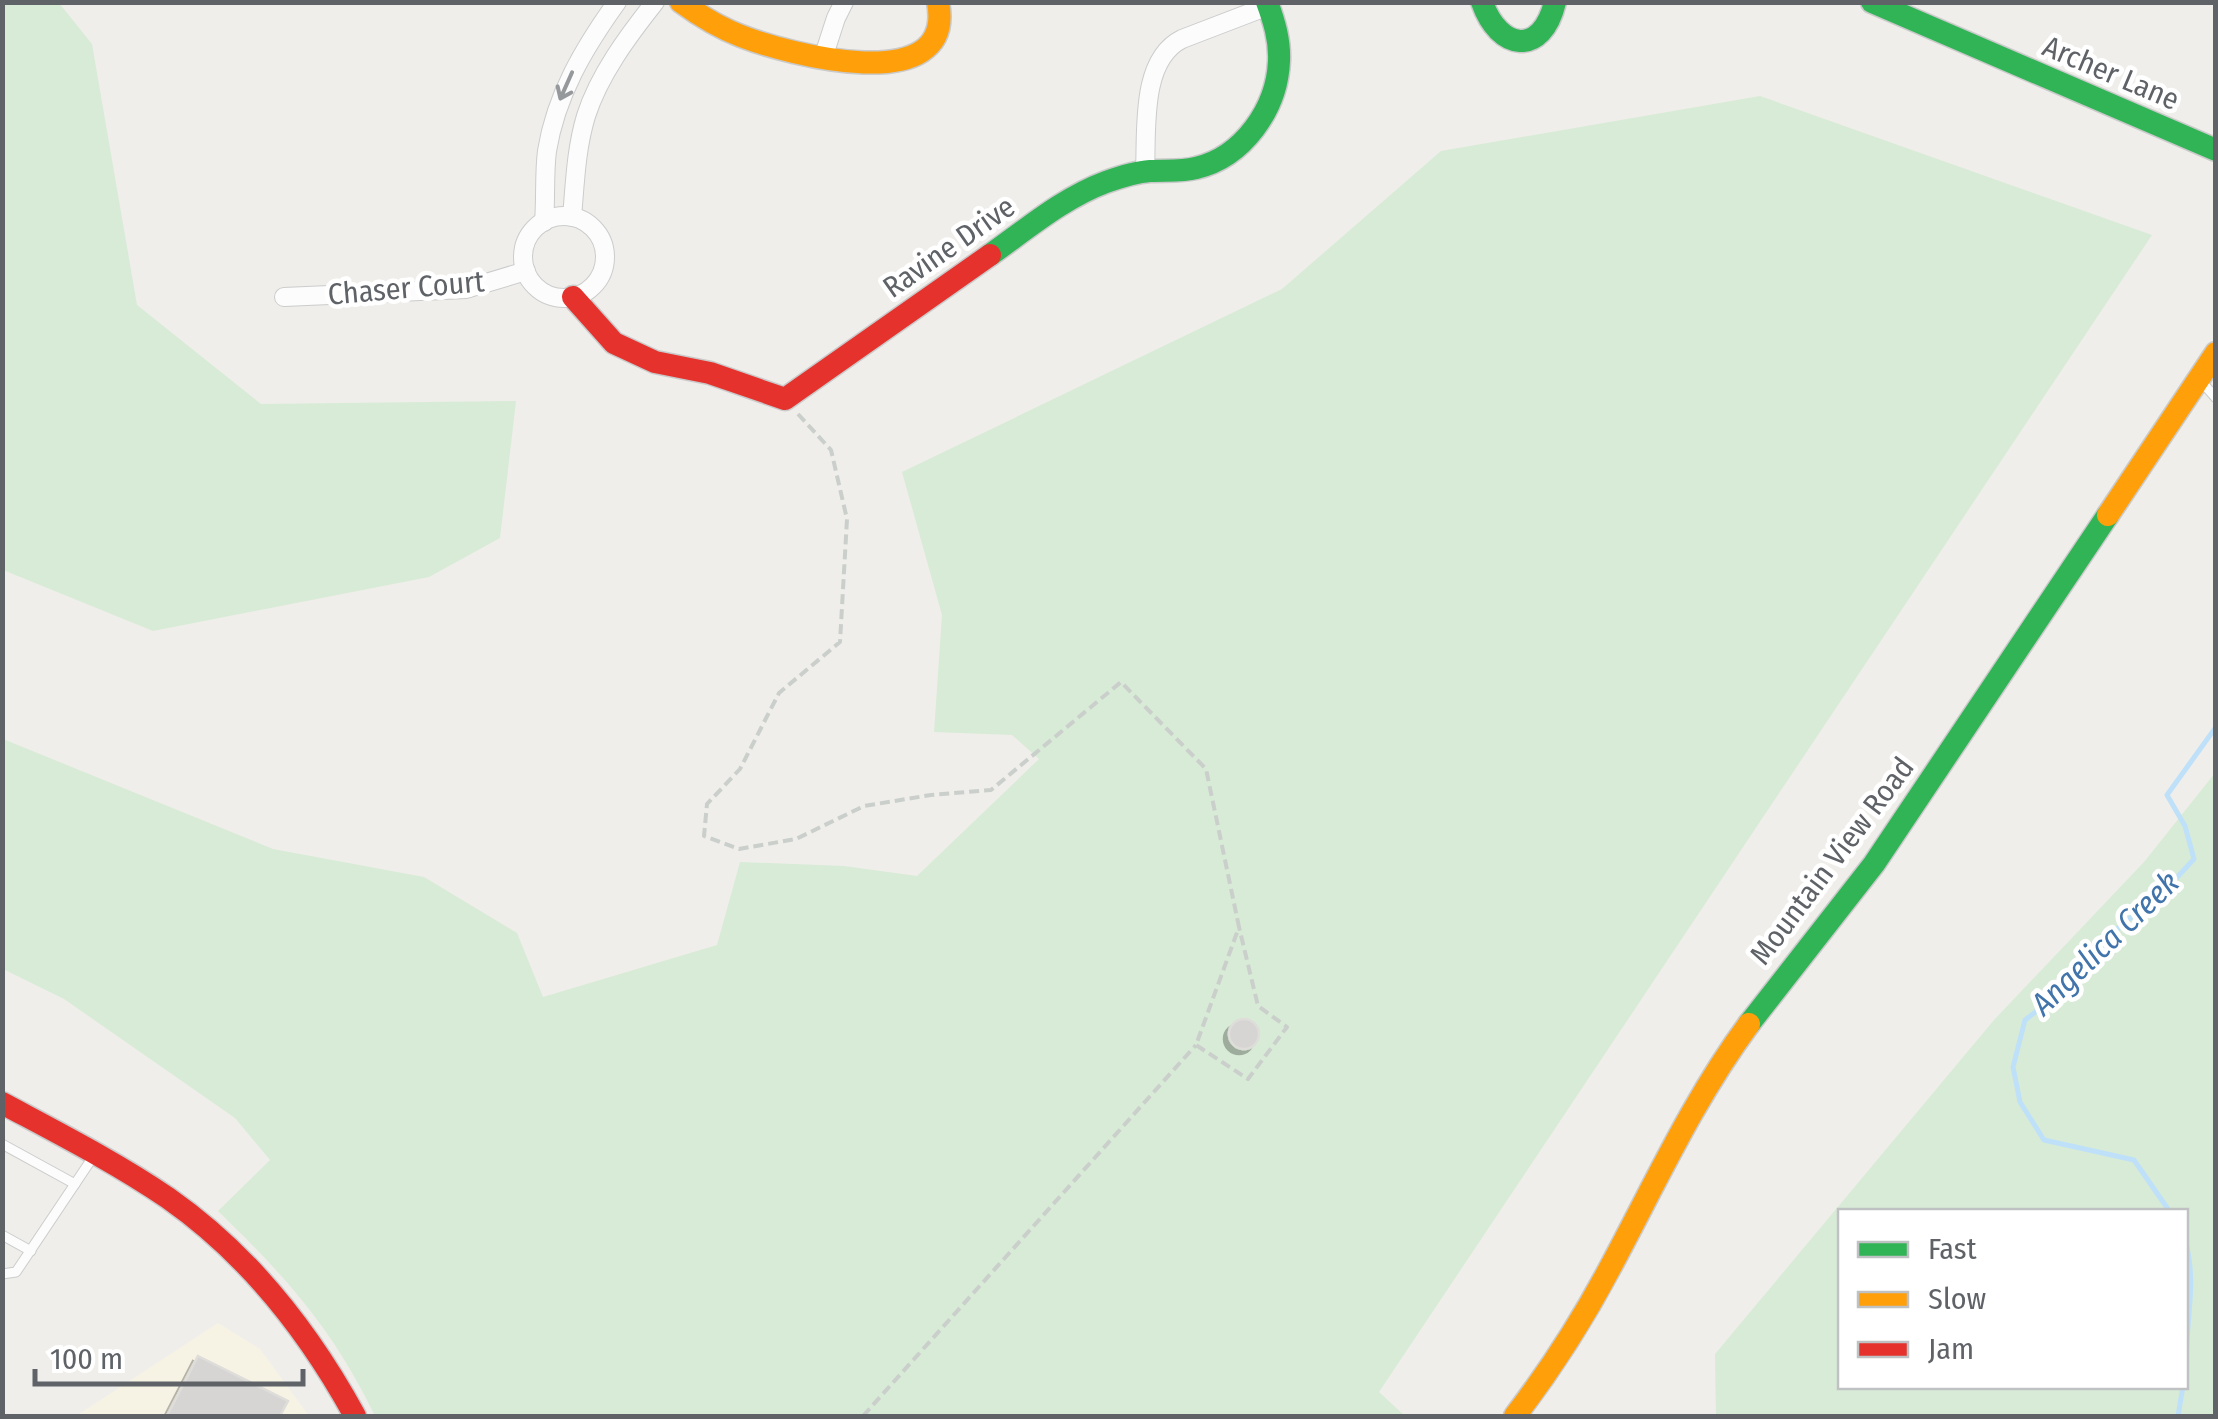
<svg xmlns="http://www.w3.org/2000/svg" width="2218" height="1419" font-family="'Fira Sans Condensed',sans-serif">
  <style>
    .commercial { fill: #f7f3e4 }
    .green { fill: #d8ebd6; fill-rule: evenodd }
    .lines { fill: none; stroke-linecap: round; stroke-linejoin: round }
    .stream { stroke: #bfe0f9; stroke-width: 5 }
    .building { fill: #d6d5d3; stroke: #deddd9; stroke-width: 2.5; filter: url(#shadow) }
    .lane-casing { stroke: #cbcccc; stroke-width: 11 }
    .street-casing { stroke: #cbcccc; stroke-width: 20 }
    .fast-casing { stroke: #cacacb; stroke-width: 25 }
    .slow-casing { stroke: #cacacb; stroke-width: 25 }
    .jam-casing { stroke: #cacacb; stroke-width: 25 }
    .path { stroke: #cacfcc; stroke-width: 4; stroke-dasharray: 10 5; stroke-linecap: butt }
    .lane { stroke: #fdfcfc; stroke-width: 9 }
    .street { stroke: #fdfcfc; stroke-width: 18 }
    .fast { stroke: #30b455; stroke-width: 22 }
    .slow { stroke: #ff9f0a; stroke-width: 22 }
    .jam { stroke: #e5322d; stroke-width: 22 }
    .oneway { stroke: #96999c }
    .labels { text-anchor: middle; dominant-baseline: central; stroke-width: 9; stroke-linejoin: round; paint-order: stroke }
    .street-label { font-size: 30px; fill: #5f6368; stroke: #fff }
    .water-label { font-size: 32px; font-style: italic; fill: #4174aa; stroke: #fff }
  </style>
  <defs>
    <filter id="shadow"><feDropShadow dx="-5" dy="5" stdDeviation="0" flood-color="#0004"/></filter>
  </defs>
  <rect width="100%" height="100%" fill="#efeeea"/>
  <polygon class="commercial" points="218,1323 260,1349 309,1416 76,1416"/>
  <g class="green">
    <polygon points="2,3 59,3 92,44 137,305 261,404 516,401 500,538 429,577 153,631 3,570"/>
    <path d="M1760,96L2152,235L1379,1392L1405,1416H375C333,1329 286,1277 218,1211L270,1160L235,1118L64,999L3,969V739L273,849L424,877L517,933L543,997L717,945L740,862L844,866L917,876L1039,759L1012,735L934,732L942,615L902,472L1282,289L1441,151Z"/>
    <path d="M2215,773V1416H1716L1715,1354L1994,1020L2144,862ZM1840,1212H2186V1386H1840Z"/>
  </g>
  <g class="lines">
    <g class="stream">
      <polyline points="2170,1212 2134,1160 2044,1140 2020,1102 2013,1067 2025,1020 2068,987 2076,971 2094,948 2169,886 2194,859 2185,826 2167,795 2216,727"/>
      <path d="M2186,1244C2196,1280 2187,1320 2186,1357"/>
      <polyline points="2178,1416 2183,1386"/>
    </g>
  </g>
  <g class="building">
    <circle cx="1244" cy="1034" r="15"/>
    <polygon points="198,1356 288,1401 280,1416 167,1416"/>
  </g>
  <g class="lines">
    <g class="lane-casing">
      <g id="lane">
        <polyline points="2201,381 2216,398"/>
        <polyline points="2,1144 75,1184"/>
        <polyline points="2,1235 31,1251"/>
        <polyline points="2,1274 16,1272 93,1157"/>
      </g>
    </g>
    <g class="street-casing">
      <g id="street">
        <polyline points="823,58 836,18 844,2"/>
        <path d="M1145,171C1147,130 1140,60 1182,39L1268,6"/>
        <circle cx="564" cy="257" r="41"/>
        <path d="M572,217C575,183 576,149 586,116C599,75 628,36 655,2"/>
        <path d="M544,222C546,198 544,174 547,151C556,95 584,48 617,2"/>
        <polyline points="284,297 466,289 526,271"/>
      </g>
    </g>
    <g class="fast-casing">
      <g id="fast">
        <path d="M1482,2C1499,51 1542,57 1555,2"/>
        <polyline points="1872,2 2216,150"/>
        <path d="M990,255C1027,229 1063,198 1106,182C1120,177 1135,172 1150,171C1165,170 1181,172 1196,168C1243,157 1277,109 1279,61C1280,40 1274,21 1267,2"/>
        <polyline points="1749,1024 1874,864 2108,515"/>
      </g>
    </g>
    <g class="slow-casing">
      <g id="slow">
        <path d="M681,2C700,16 720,28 741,36C787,54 957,100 938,2"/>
        <polyline points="2108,515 2216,353"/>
        <path d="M1515,1416C1551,1369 1583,1319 1611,1266C1655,1184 1693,1100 1749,1024"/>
      </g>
    </g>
    <g class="jam-casing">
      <g id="jam">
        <polyline points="573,297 614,343 655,362 710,373 785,399 990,255"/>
        <path d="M2,1103C58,1133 115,1162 168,1198C248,1254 308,1330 355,1416"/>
      </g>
    </g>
    <g class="path">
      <polyline points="798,414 831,450 847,519 840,642 779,693 740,769 707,804 704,836 739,849 796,839 864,806 931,795 991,790 1121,682 1206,769 1239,927 1196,1045 1248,1079 1287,1027 1258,1006 1239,927"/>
      <polyline points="863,1416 1196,1045"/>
    </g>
    <use href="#lane" class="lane"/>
    <use href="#street" class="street"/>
    <use href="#fast" class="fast"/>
    <use href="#slow" class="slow"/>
    <use href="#jam" class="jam"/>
  </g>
  <defs><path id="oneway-shaft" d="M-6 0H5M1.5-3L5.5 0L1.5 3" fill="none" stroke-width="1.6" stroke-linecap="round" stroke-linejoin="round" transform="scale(2.5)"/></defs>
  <use class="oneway" href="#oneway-shaft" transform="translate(566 86) rotate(114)"/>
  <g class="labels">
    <g class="street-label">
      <text transform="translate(2111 73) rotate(23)">Archer Lane</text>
      <text transform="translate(949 247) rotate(-35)">Ravine Drive</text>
      <text transform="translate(406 288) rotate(-5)">Chaser Court</text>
      <text transform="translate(1832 861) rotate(-53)">Mountain View Road</text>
    </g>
    <g class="water-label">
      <text transform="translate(2105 943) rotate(-44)">Angelica Creek</text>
    </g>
  </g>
  <rect width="2218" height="1419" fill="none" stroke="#5f6368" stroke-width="10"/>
  <rect x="1838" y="1209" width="350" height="180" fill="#ffffff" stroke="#bfc1c3" stroke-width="2.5"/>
  <rect x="1858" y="1242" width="50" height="15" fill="#30b455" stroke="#bfc1c3" stroke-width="2.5"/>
  <text x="1928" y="1259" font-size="30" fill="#5f6368">Fast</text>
  <rect x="1858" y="1292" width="50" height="15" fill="#ff9f0a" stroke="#bfc1c3" stroke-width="2.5"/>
  <text x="1928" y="1309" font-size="30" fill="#5f6368">Slow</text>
  <rect x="1858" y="1342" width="50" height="15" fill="#e5322d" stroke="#bfc1c3" stroke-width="2.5"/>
  <text x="1928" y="1359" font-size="30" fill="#5f6368">Jam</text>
  <path d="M35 1369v15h268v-15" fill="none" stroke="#5f6368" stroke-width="5"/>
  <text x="50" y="1369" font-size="30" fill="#5f6368" stroke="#ffffff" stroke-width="8" paint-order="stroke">100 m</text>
</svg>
